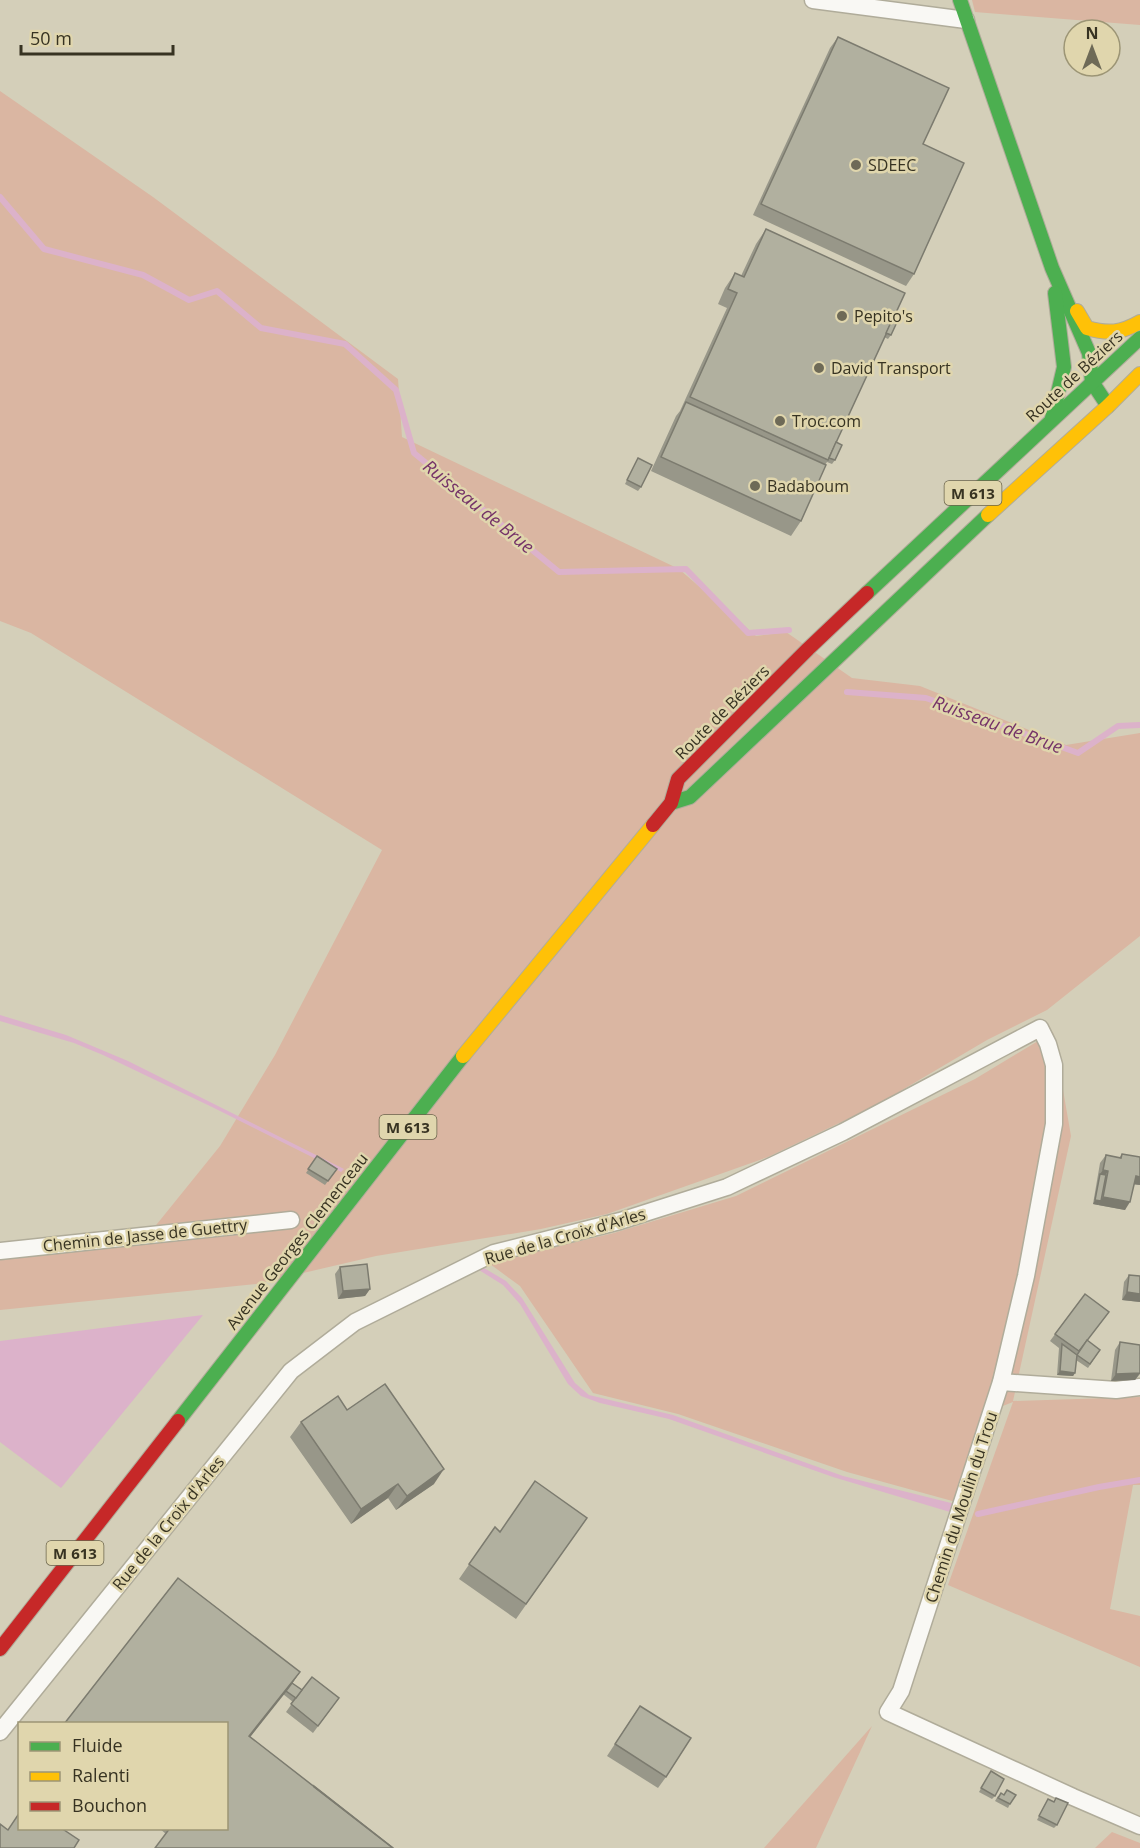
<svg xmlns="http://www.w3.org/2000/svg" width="1140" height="1848" font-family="'Open Sans',sans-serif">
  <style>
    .grass { fill: #dab6a2 }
    .water { fill: #dcb2ca }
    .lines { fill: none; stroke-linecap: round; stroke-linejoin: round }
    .stream { stroke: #dcb2ca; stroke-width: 6 }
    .street-casing { stroke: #b0ac9a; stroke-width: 19 }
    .fast-casing { stroke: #b0ac9a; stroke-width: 16 }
    .slow-casing { stroke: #b0ac9a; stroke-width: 16 }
    .jam-casing { stroke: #b0ac9a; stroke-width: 16 }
    .street { stroke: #f9f8f4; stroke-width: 16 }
    .fast { stroke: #4caf50; stroke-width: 14 }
    .slow { stroke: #ffc107; stroke-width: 14 }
    .jam { stroke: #c62828; stroke-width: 14 }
    .wall { fill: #989789 }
    .shaded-wall { fill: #7c7b6f }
    .building { fill: #b1b09f; stroke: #7c7b6f; stroke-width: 1.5 }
    .poi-dot { fill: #6e6a57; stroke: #e0d6ad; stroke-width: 2 }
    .labels { text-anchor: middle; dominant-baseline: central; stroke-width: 5; stroke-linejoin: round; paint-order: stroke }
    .shield { fill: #e0d6ad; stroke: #6a644c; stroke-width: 1.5 }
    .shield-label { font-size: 15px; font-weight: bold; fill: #373322 }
    .poi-label { font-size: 16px; fill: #373322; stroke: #e0d6ad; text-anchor: start }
    .street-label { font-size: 16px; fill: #373322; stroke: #e0d6ad }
    .water-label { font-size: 18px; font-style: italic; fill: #753368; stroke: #e0d6ad }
  </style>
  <rect width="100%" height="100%" fill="#d4cfb9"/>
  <g class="grass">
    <polygon points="972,0 1140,0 1140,25 975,12"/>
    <polygon points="0,91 153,197 398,379 402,437 679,569 756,636 786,632 852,678 920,686 1066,745 1140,733 1140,936 1047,1010 987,1040 875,1106 768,1157 607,1214 541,1229 376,1256 256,1284 0,1310 0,1259 140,1245 220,1146 275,1055 382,850 31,633 0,621"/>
    <polygon points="1053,1032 1071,1136 1013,1401 1140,1397 1140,1485 1133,1485 1110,1609 1140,1616 1140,1667 948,1585 1013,1402 982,1414 956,1502 847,1472 678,1414 593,1393 520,1286 490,1264 499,1260 614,1233 736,1196 975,1079"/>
    <polygon points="872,1726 816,1848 764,1848"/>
    <polygon points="1112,1832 1140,1843 1140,1848 1095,1848"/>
  </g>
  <g class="water">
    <polygon points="0,1015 66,1035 128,1061 344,1169 341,1172 334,1168 212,1107 103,1055 74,1043 0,1021"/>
    <polygon points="484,1268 506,1281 522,1298 575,1383 589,1395 673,1415 843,1476 955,1504 950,1512 833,1477 669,1419 600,1403 581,1396 568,1384 520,1304 503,1285 479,1270"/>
    <polygon points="203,1315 61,1488 0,1442 0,1341"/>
  </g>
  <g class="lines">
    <g class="stream">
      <polyline points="0,197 44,249 143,275 189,300 217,291 261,328 345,344 396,390 414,453 559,572 686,569 748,633 789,630"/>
      <polyline points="847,692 926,698 1078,753 1118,726 1140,725"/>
      <polyline points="978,1514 1099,1487 1140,1480"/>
    </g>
    <g class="street-casing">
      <g id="street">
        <polyline points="813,0 966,20"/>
        <polyline points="0,1251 291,1220"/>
        <polyline points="1001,1382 1116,1390 1140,1387"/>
        <polyline points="0,1732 291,1371 355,1322 494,1253 620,1221 727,1187 843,1132 1040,1028 1048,1044 1054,1065 1054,1124 1026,1276 1001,1382 901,1691 888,1712 1073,1797 1140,1826"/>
      </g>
    </g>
    <g class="fast-casing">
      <g id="fast">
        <polyline points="960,0 1052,268 1089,353 1092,382 1108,406"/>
        <polyline points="1052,418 1064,367 1055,293"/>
        <polyline points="867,593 1140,338"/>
        <polyline points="671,803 690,797 988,515"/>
        <polyline points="178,1421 463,1056"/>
      </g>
    </g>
    <g class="slow-casing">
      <g id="slow">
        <path d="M1077,311L1087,328C1108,334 1121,333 1140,322"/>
        <polyline points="988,515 1108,406 1140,374"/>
        <polyline points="463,1056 653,825"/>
      </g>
    </g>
    <g class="jam-casing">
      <g id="jam">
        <polyline points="653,825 671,803 678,779 808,649 867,593"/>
        <polyline points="0,1649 178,1421"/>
      </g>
    </g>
    <use href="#street" class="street"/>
    <use href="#fast" class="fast"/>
    <use href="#slow" class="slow"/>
    <use href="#jam" class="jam"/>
  </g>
  <g class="wall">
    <polygon points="838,37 923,144 914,274 906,286 753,215 830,48"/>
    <polygon points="766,229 893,318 891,335 888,339 884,337 836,442 835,460 832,464 827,462 825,465 801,521 791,536 651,471 676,416 680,411 727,308 718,304 725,288 735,273 741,276 756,244"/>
    <polygon points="638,458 641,487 638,491 625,484"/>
    <polygon points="1122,1154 1140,1185 1134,1184 1125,1210 1093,1204 1100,1163 1106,1155 1119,1158"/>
    <polygon points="317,1156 337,1169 325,1185 306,1173"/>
    <polygon points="340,1267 370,1289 365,1296 338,1299 335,1274"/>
    <polygon points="1129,1275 1140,1276 1140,1302 1122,1300 1124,1282"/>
    <polygon points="1085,1294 1087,1341 1100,1350 1088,1368 1076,1360 1075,1373 1073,1376 1057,1375 1059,1348 1050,1341"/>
    <polygon points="1120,1342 1140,1345 1140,1374 1135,1380 1111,1381 1115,1350"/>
    <polygon points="301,1422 434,1484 396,1510 388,1498 351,1524 290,1437"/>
    <polygon points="587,1518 516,1619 459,1579 495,1527 500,1531"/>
    <polygon points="178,1578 300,1672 292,1683 302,1690 312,1677 339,1698 313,1733 286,1712 293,1702 283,1694 250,1737 393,1848 155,1848 166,1834 159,1828 226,1828 226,1724 64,1724"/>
    <polygon points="640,1706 666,1777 658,1788 607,1756"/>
    <polygon points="991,1771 995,1796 992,1799 979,1792"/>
    <polygon points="998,1796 1010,1804 1008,1808 995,1801"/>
    <polygon points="1048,1799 1057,1825 1054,1828 1037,1820"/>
  </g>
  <g class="shaded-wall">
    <polygon points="1103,1170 1108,1171 1103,1179 1100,1174"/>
    <polygon points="1136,1176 1140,1177 1140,1185 1131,1184"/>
    <polygon points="1103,1197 1130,1202 1125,1210 1098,1205"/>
    <polygon points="1095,1200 1101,1201 1098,1205 1093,1204"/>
    <polygon points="370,1289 365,1296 338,1299 343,1291"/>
    <polygon points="1127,1292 1140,1294 1140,1302 1122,1300"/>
    <polygon points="1060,1371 1075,1373 1073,1376 1057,1375"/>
    <polygon points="1140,1373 1135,1380 1111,1381 1116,1374"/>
    <polygon points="444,1469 434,1484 396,1510 407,1496"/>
    <polygon points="398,1484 388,1498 351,1524 361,1509"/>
    <polygon points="300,1672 290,1687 239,1751 249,1736"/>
  </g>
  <g class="building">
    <polygon points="838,37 949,88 923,144 964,163 914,274 761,204"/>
    <polygon points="766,229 905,293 828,460 690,397 737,293 728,289 735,273 744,277"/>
    <polygon points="893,318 898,320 891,335 886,333"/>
    <polygon points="686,402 826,465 801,521 661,457"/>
    <polygon points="836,442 842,445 835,460 829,458"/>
    <polygon points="638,458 652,465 641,487 627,480"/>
    <polygon points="1122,1154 1140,1157 1140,1177 1136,1176 1130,1202 1103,1197 1108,1171 1103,1170 1106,1155 1121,1158"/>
    <polygon points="317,1156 337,1169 328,1181 308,1169"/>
    <polygon points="1100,1174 1106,1175 1101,1201 1095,1200"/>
    <polygon points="367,1264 370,1289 343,1291 340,1267"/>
    <polygon points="1129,1275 1140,1276 1140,1294 1127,1292"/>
    <polygon points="1085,1294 1109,1312 1079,1351 1055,1334"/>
    <polygon points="1087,1340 1100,1350 1090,1364 1077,1355 1075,1373 1060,1371 1062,1344 1077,1355"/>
    <polygon points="1120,1342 1140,1345 1140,1373 1116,1374"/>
    <polygon points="385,1384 444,1469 407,1496 398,1484 361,1509 301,1422 338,1396 347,1410"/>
    <polygon points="535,1481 587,1518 526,1604 469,1564 495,1527 500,1532"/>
    <polygon points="178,1578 300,1672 249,1736 393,1848 155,1848 170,1828 226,1828 226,1724 64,1724"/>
    <polygon points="312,1677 339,1698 318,1726 291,1704"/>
    <polygon points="292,1683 302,1690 296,1698 286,1691"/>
    <polygon points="640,1706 691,1738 666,1777 615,1744"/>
    <polygon points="991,1771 1004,1779 995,1796 981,1788"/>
    <polygon points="314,1786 393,1848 314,1787"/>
    <polygon points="1007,1790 1016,1795 1010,1804 998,1798 1001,1793 1004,1795"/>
    <polygon points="1056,1798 1068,1803 1057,1825 1039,1816 1048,1799 1054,1802"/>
    <polygon points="20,1812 20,1828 61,1828 79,1840 74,1848 0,1848 0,1824 8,1830"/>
  </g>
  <g class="poi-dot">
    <circle cx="856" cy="165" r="6"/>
    <circle cx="842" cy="316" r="6"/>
    <circle cx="819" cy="368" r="6"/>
    <circle cx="780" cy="421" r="6"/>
    <circle cx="755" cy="486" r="6"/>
  </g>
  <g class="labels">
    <g class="shield">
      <rect x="944.5" y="481" width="57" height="24" rx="4.5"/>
      <rect x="379.5" y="1115" width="57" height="24" rx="4.5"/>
      <rect x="46.5" y="1541" width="57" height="24" rx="4.5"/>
    </g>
    <g class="shield-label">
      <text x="973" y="493">M 613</text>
      <text x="408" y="1127">M 613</text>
      <text x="75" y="1553">M 613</text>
    </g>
    <g class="poi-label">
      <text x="868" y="165">SDEEC</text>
      <text x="854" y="316">Pepito's</text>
      <text x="831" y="368">David Transport</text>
      <text x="792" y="421">Troc.com</text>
      <text x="767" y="486">Badaboum</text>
    </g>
    <g class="street-label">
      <text transform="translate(1074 376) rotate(-43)">Route de Béziers</text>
      <text transform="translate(722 712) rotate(-45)">Route de Béziers</text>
      <text transform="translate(145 1235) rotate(-6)">Chemin de Jasse de Guettry</text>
      <text transform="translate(565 1236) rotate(-16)">Rue de la Croix d'Arles</text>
      <text transform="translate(297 1241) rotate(-52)">Avenue Georges Clemenceau</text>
      <text transform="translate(961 1507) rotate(-72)">Chemin du Moulin du Trou</text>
      <text transform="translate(168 1523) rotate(-51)">Rue de la Croix d'Arles</text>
    </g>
    <g class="water-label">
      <text transform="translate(479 506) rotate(39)">Ruisseau de Brue</text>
      <text transform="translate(998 724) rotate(20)">Ruisseau de Brue</text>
    </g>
  </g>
  <rect x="18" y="1722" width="210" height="108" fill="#e0d6ad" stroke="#9c9575" stroke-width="1.5"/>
  <rect x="30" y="1742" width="30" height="9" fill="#4caf50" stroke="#9c9575" stroke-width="1.5"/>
  <text x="72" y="1752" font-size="18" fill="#373322">Fluide</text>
  <rect x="30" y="1772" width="30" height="9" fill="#ffc107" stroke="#9c9575" stroke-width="1.5"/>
  <text x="72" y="1782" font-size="18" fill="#373322">Ralenti</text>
  <rect x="30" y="1802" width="30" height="9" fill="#c62828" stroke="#9c9575" stroke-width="1.5"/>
  <text x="72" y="1812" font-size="18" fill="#373322">Bouchon</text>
  <g transform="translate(1092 48)"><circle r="28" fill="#e0d6ad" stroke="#9c9575" stroke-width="1.5"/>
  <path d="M0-4.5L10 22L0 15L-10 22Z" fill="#6e6a57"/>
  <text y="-9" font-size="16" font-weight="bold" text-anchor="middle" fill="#373322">N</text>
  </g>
  <path d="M21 45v9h152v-9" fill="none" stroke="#373322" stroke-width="3"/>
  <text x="30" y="45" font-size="18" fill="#373322" stroke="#e0d6ad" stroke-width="4.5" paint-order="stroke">50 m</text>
</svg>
